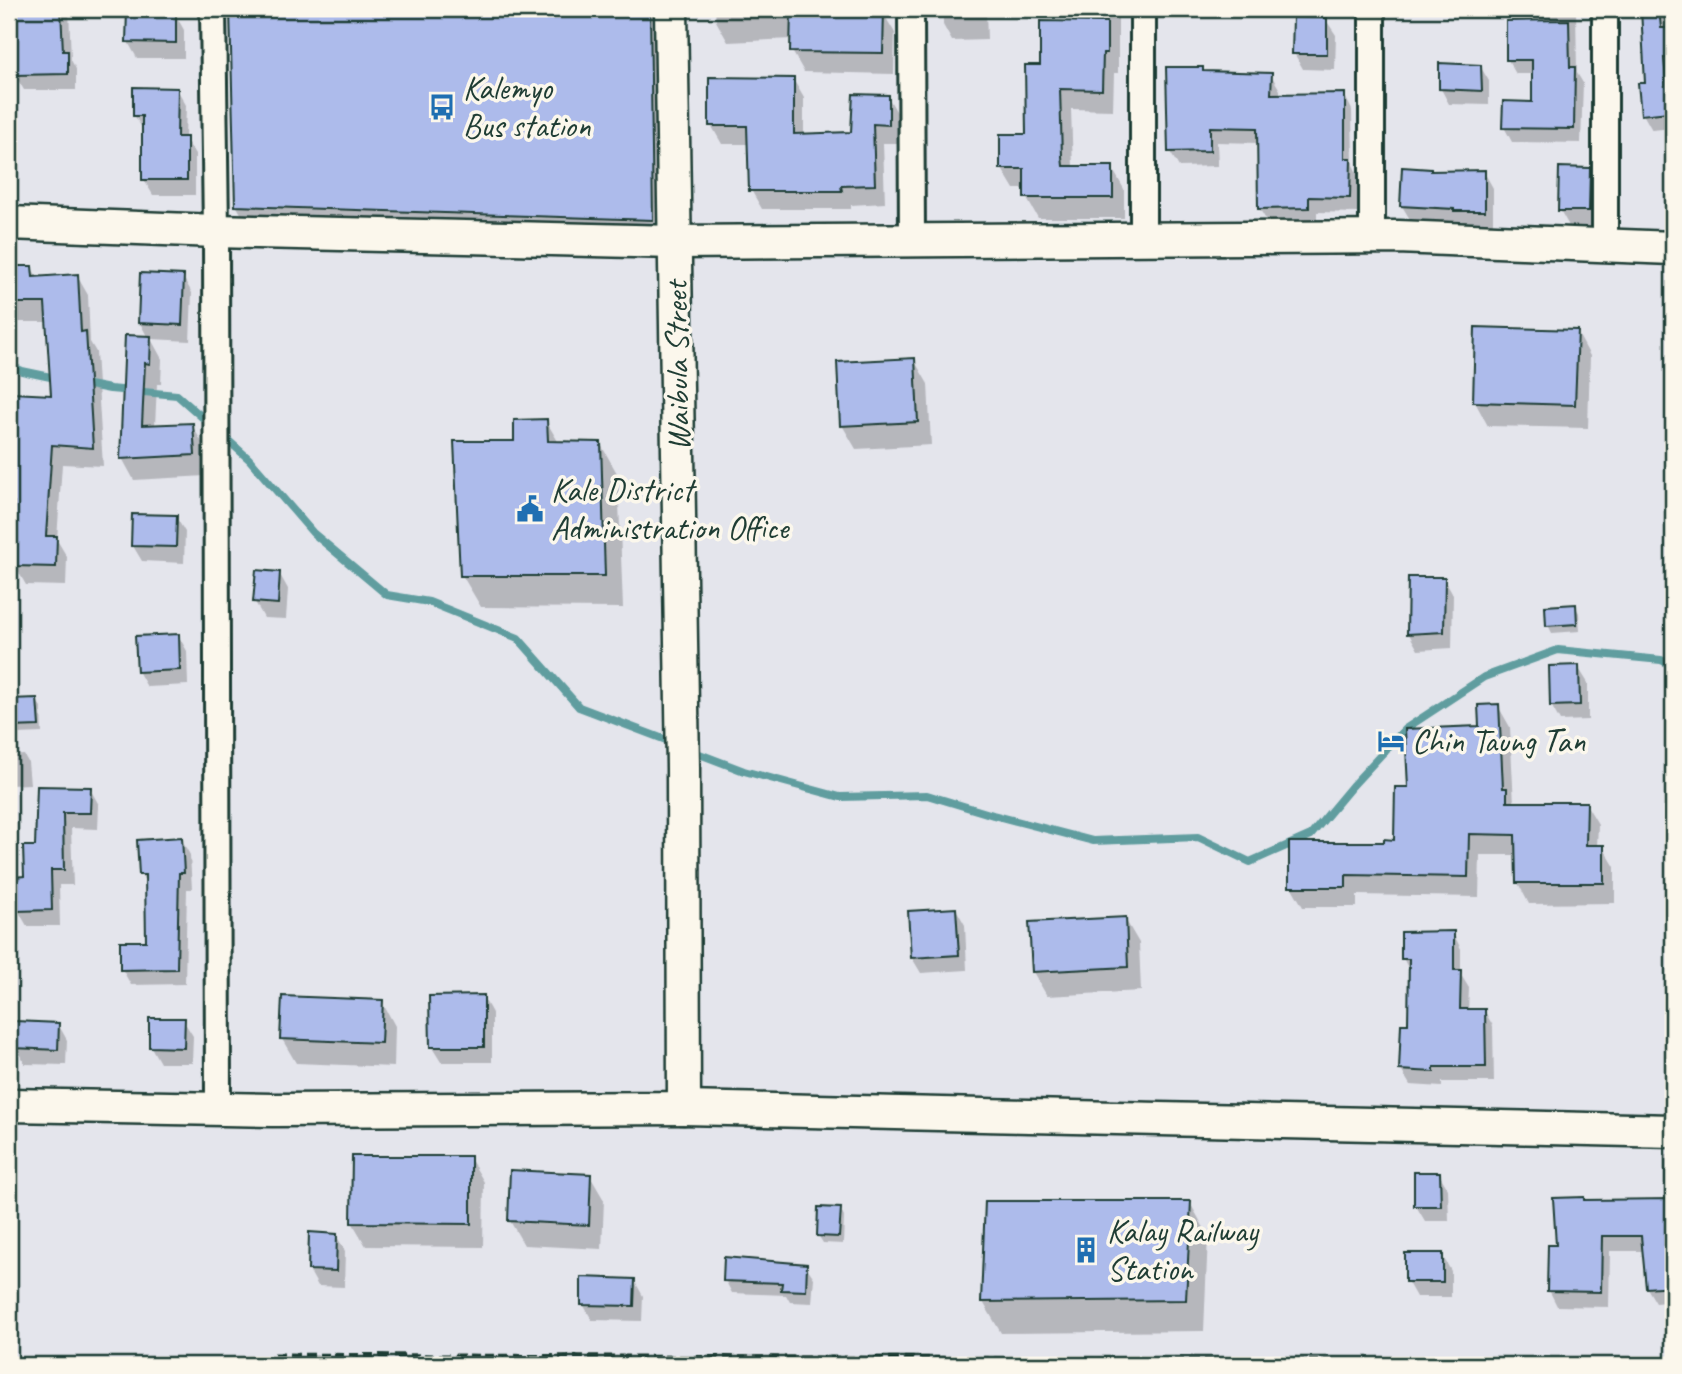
<svg xmlns="http://www.w3.org/2000/svg" width="1682" height="1374" font-family="Caveat,sans-serif">
  <style>
    .shadow { fill: #0003 }
    .lines { fill: none; stroke-linecap: round; stroke-linejoin: round }
    .stream { stroke: #609d9f; stroke-width: 8 }
    .building { fill: #adbbeb; stroke: #1f3d34; stroke-width: 2 }
    .minor-casing { stroke: #1f3d34; stroke-width: 30 }
    .tertiary-casing { stroke: #1f3d34; stroke-width: 37 }
    .minor { stroke: #fbf7ec; stroke-width: 24 }
    .tertiary { stroke: #fbf7ec; stroke-width: 32 }
    .rail { stroke: #1f3d34; stroke-width: 5; stroke-dasharray: 10 5; stroke-linecap: butt }
    .labels { text-anchor: middle; dominant-baseline: central; stroke-width: 7; stroke-linejoin: round; paint-order: stroke }
    .poi-label { font-size: 33px; fill: #1f3d34; stroke: #fbf7ec; text-anchor: start }
    .street-label { font-size: 33px; fill: #1f3d34; stroke: #fbf7ec }
  </style>
  <rect width="100%" height="100%" fill="#e4e5ec"/>
  <filter id="ink" filterUnits="userSpaceOnUse"><feTurbulence type="fractalNoise" baseFrequency=".0143" numOctaves="2"/><feDisplacementMap in="SourceGraphic" scale="14" xChannelSelector="R" yChannelSelector="G"/><feConvolveMatrix kernelMatrix="1 2 1 2 8 2 1 2 1" color-interpolation-filters="sRGB"/></filter>
  <g filter="url(#ink)">
    <g class="shadow">
      <polygon points="9,9 69,9 71,60 76,69 76,90 24,90 15,75 15,55 10,46"/>
      <polygon points="232,9 666,9 670,250 254,236 236,205"/>
      <polygon points="715,9 886,9 886,18 895,33 894,74 804,72 792,51 792,39 728,42 716,21"/>
      <polygon points="943,9 986,9 987,40 952,41 943,25"/>
      <polygon points="1076,9 1118,9 1118,73 1114,73 1113,110 1071,109 1073,168 1112,168 1124,189 1124,218 1038,218 1026,197 1026,189 1014,189 1002,169 1028,136 1042,66 1076,24"/>
      <polygon points="1540,9 1576,9 1577,73 1583,83 1581,143 1512,142 1504,127 1534,104 1534,74 1516,74 1508,60 1540,22"/>
      <polygon points="1643,9 1661,9 1667,19 1668,30 1673,36 1673,128 1652,130 1643,114 1646,84"/>
      <polygon points="175,14 184,30 184,58 137,58 128,42"/>
      <polygon points="1326,20 1336,35 1335,70 1303,69 1294,53"/>
      <polygon points="1480,66 1489,81 1489,105 1449,104 1441,89"/>
      <polygon points="1202,69 1204,73 1271,75 1280,90 1280,96 1344,94 1352,110 1353,165 1358,175 1358,213 1317,212 1317,222 1268,223 1259,208 1259,143 1217,142 1218,166 1179,167 1170,152"/>
      <polygon points="793,79 804,98 804,136 853,134 888,97 899,116 899,143 883,143 885,203 851,205 851,209 762,209 751,190 749,144 722,144 711,125"/>
      <polygon points="177,89 186,105 185,138 195,154 195,195 153,195 144,180 144,131 134,115"/>
      <polygon points="1668,162 1673,162 1673,198 1668,188"/>
      <polygon points="1589,169 1598,185 1598,226 1569,226 1560,210"/>
      <polygon points="1484,172 1493,188 1493,226 1411,221 1402,206 1431,173"/>
      <polygon points="31,267 38,278 77,276 88,295 90,342 96,352 103,466 62,464 57,540 67,557 66,586 26,585 15,566 16,518 9,506 9,470 15,395 53,397 48,322 12,322 9,316 9,268"/>
      <polygon points="183,277 192,293 190,341 151,339 162,359 161,384 157,384 155,426 192,425 204,446 206,476 134,480 122,458 148,338 140,323"/>
      <polygon points="1577,332 1590,356 1588,428 1488,426 1475,402"/>
      <polygon points="914,360 928,384 931,445 856,449 842,425"/>
      <polygon points="546,421 559,443 600,443 618,475 623,608 481,607 462,575 516,443"/>
      <polygon points="176,517 185,532 184,563 142,561 133,546"/>
      <polygon points="279,573 288,589 286,619 264,618 255,602"/>
      <polygon points="1410,578 1444,579 1453,595 1452,648 1418,650 1409,634"/>
      <polygon points="1575,605 1579,613 1580,631 1552,633 1548,625"/>
      <polygon points="178,635 187,651 188,685 147,687 138,671"/>
      <polygon points="1578,667 1588,683 1588,720 1560,721 1551,705"/>
      <polygon points="36,700 41,707 42,733 17,734 12,727"/>
      <polygon points="1498,706 1510,727 1514,804 1586,804 1598,824 1597,847 1603,847 1615,867 1615,903 1529,904 1518,883 1517,855 1480,855 1479,897 1357,895 1357,907 1303,907 1291,886 1385,844 1396,841 1409,789 1481,727"/>
      <polygon points="24,755 28,762 30,784 10,785 9,756"/>
      <polygon points="39,788 90,789 99,805 98,829 71,828 73,885 59,885 60,926 27,926 18,910 37,847"/>
      <polygon points="181,839 190,855 192,889 187,889 185,984 131,985 122,969 148,942 147,884 141,875"/>
      <polygon points="956,909 965,925 967,970 921,973 912,958"/>
      <polygon points="1125,919 1139,943 1141,991 1047,996 1033,972"/>
      <polygon points="1453,933 1461,949 1461,975 1469,988 1468,1011 1484,1010 1493,1026 1494,1082 1442,1082 1442,1087 1410,1085 1401,1070 1409,1026 1410,972 1403,958"/>
      <polygon points="483,997 492,1013 492,1062 441,1062 431,1046"/>
      <polygon points="382,1002 395,1026 394,1067 296,1063 282,1039"/>
      <polygon points="183,1020 193,1036 192,1063 160,1063 151,1047"/>
      <polygon points="58,1024 67,1040 66,1065 25,1064 16,1048"/>
      <polygon points="1664,1155 1673,1155 1673,1301 1656,1303 1647,1288 1644,1251 1610,1251 1609,1307 1557,1306 1549,1290 1557,1247 1583,1198 1585,1201 1664,1201"/>
      <polygon points="470,1158 484,1182 483,1247 366,1246 352,1222"/>
      <polygon points="1439,1174 1448,1189 1449,1221 1425,1221 1416,1206"/>
      <polygon points="590,1176 604,1200 602,1249 524,1245 510,1221"/>
      <polygon points="1190,1203 1208,1235 1204,1331 1001,1333 983,1302"/>
      <polygon points="840,1209 844,1217 843,1244 823,1243 818,1235"/>
      <polygon points="336,1235 345,1251 344,1287 318,1286 309,1270"/>
      <polygon points="1442,1255 1451,1271 1451,1297 1416,1297 1407,1281"/>
      <polygon points="806,1266 814,1278 812,1303 790,1302 786,1295 732,1293 725,1280"/>
      <polygon points="634,1280 643,1296 642,1321 592,1320 583,1304"/>
    </g>
    <g class="lines">
      <g class="stream">
        <polyline points="9,365 22,371 60,379"/>
        <polyline points="79,383 110,389 177,395 211,425"/>
        <polyline points="221,434 249,459 313,533 387,595 429,602 518,638 579,707 674,743"/>
        <polyline points="689,750 744,771 840,797 927,795 993,815 1093,841 1198,837 1250,862 1311,835 1352,786 1405,729 1484,677 1558,650 1661,660 1673,665"/>
      </g>
    </g>
    <g class="building">
      <polygon points="9,9 61,9 63,51 68,51 68,74 14,75 13,46 9,47"/>
      <polygon points="230,9 650,9 653,220 235,206"/>
      <polygon points="791,9 884,10 883,53 790,52"/>
      <polygon points="1641,9 1659,9 1661,28 1670,28 1672,58 1664,58 1669,112 1641,115 1638,83 1645,83"/>
      <polygon points="127,11 176,12 176,43 126,42"/>
      <polygon points="1293,17 1327,18 1327,54 1292,54"/>
      <polygon points="1569,20 1570,67 1575,67 1574,129 1502,128 1503,101 1532,102 1532,60 1506,60 1506,21"/>
      <polygon points="1040,21 1107,22 1107,53 1103,53 1102,90 1060,89 1062,156 1063,166 1113,166 1113,198 1024,198 1024,169 1000,169 1000,134 1026,134 1025,65 1040,65"/>
      <polygon points="1439,63 1481,65 1482,91 1439,89"/>
      <polygon points="1166,67 1203,67 1203,71 1272,73 1271,94 1345,93 1345,158 1351,158 1350,198 1309,197 1309,208 1258,209 1257,128 1210,127 1210,151 1168,152"/>
      <polygon points="709,77 794,78 794,134 851,132 853,94 889,95 889,125 873,124 875,185 841,186 842,191 749,191 747,126 709,126"/>
      <polygon points="133,87 178,88 177,137 187,137 187,180 142,180 142,116 133,116"/>
      <polygon points="1402,167 1431,169 1431,171 1485,170 1485,211 1454,211 1454,209 1400,206"/>
      <polygon points="1559,167 1590,168 1589,211 1558,211"/>
      <polygon points="9,266 32,266 33,277 78,274 81,332 86,331 93,448 52,445 46,536 57,536 56,567 13,566 14,502 9,502 9,435 11,435 13,393 51,395 45,303 9,303"/>
      <polygon points="140,273 184,275 182,325 138,323"/>
      <polygon points="1475,327 1578,330 1575,405 1473,402"/>
      <polygon points="125,335 151,336 150,364 145,363 142,425 193,423 195,455 120,459"/>
      <polygon points="915,358 918,422 840,426 837,362"/>
      <polygon points="547,419 548,441 601,442 605,576 460,576 454,441 514,441 514,420"/>
      <polygon points="132,514 177,515 176,547 131,546"/>
      <polygon points="256,570 280,572 278,604 253,602"/>
      <polygon points="1408,577 1445,577 1444,632 1407,634"/>
      <polygon points="1576,604 1577,624 1546,626 1545,606"/>
      <polygon points="179,634 180,670 137,672 135,636"/>
      <polygon points="1579,665 1580,705 1550,706 1549,666"/>
      <polygon points="37,698 39,726 11,727 9,699"/>
      <polygon points="1499,704 1503,788 1507,788 1507,802 1587,802 1586,845 1604,845 1604,883 1516,883 1515,835 1469,834 1468,877 1346,875 1346,887 1289,887 1289,842 1384,842 1384,839 1394,840 1395,787 1408,787 1405,729 1479,726 1478,705"/>
      <polygon points="37,786 91,787 90,813 63,813 64,870 51,870 52,910 16,911 15,877 24,876 23,846 35,846"/>
      <polygon points="182,837 184,873 179,873 177,969 120,970 120,941 146,941 145,875 139,875 137,840"/>
      <polygon points="956,908 959,955 911,958 908,911"/>
      <polygon points="1126,917 1128,967 1032,972 1029,922"/>
      <polygon points="1454,931 1454,970 1461,970 1460,1009 1485,1009 1486,1067 1434,1067 1434,1072 1399,1070 1401,1024 1408,1024 1409,959 1401,959 1401,932"/>
      <polygon points="484,995 484,1047 430,1047 429,996"/>
      <polygon points="282,996 383,1000 381,1043 280,1039"/>
      <polygon points="149,1018 185,1018 184,1048 149,1047"/>
      <polygon points="15,1021 59,1023 58,1050 14,1048"/>
      <polygon points="352,1156 471,1156 471,1224 351,1223"/>
      <polygon points="510,1170 591,1174 589,1225 508,1221"/>
      <polygon points="1414,1172 1440,1172 1441,1206 1414,1206"/>
      <polygon points="1584,1197 1584,1200 1673,1199 1673,1286 1646,1288 1641,1236 1602,1236 1601,1292 1547,1291 1548,1245 1556,1245 1553,1198"/>
      <polygon points="985,1201 1191,1201 1186,1300 981,1302"/>
      <polygon points="818,1207 841,1208 839,1237 817,1236"/>
      <polygon points="309,1232 337,1234 336,1271 308,1270"/>
      <rect x="1405" y="1253" width="38" height="29"/>
      <polygon points="724,1257 807,1264 806,1291 781,1290 782,1283 723,1281"/>
      <polygon points="581,1277 635,1279 634,1306 581,1305"/>
    </g>
    <g class="lines">
      <g class="minor-casing">
        <g id="minor">
          <polyline points="213,9 216,231 218,1109"/>
          <polyline points="911,9 912,240"/>
          <polyline points="1143,9 1143,239"/>
          <polyline points="1372,237 1372,9"/>
          <polyline points="1605,245 1605,9"/>
        </g>
      </g>
      <g class="tertiary-casing">
        <g id="tertiary">
          <polyline points="9,223 216,231 675,242 1398,237 1673,248"/>
          <polyline points="9,1105 272,1110 684,1108 683,768 671,9"/>
          <polyline points="684,1108 1673,1131"/>
        </g>
      </g>
      <use href="#minor" class="minor"/>
      <use href="#tertiary" class="tertiary"/>
      <polyline class="rail" points="274,1355 1673,1363"/>
    </g>
  </g>
  <defs>
    <g id="bus-bare" transform="scale(2.1)"><path d="M-5-6H5V4H4V6H2V4H-2V6H-4V4H-5ZM-3.5-4V0h7V-4ZM-3.5 1.2v1.5H-2V1.2ZM2 1.2v1.5H3.5V1.2Z" fill="#1f6fb2" stroke="#fbf7ec" stroke-width="2.5" paint-order="stroke"/></g>
    <g id="civic-bare" transform="scale(2.1)"><path d="M-.6-6.5H3V-4.5H.6V-3L4-1V1h2V6H-6V1h2V-1L-.6-3ZM-1.2 2.5V6h2.4V2.5Z" fill="#1f6fb2" stroke="#fbf7ec" stroke-width="2.5" paint-order="stroke"/></g>
    <g id="hotel-bare" transform="scale(2.1)"><path d="M-6-4.5h1.5V1H6V5H4.5V3h-9V5H-6ZM-4 0a1.8 1.8 0 1 1 3.6 0ZM.5 0V-2.5h3Q6-2.5 6 0Z" fill="#1f6fb2" stroke="#fbf7ec" stroke-width="2.5" paint-order="stroke"/></g>
    <g id="building-bare" transform="scale(2.1)"><path d="M-4-6H4V6H1V3H-1V6H-4ZM-2.5-4.3h1.7v1.8h-1.7ZM.8-4.3h1.7v1.8H.8ZM-2.5-1h1.7V.8h-1.7ZM.8-1h1.7V.8H.8Z" fill="#1f6fb2" stroke="#fbf7ec" stroke-width="2.5" paint-order="stroke"/></g>
  </defs>
  <g fill-rule="evenodd">
    <use href="#bus-bare" x="442" y="107"/>
    <use href="#civic-bare" x="530" y="509"/>
    <use href="#hotel-bare" x="1391" y="741"/>
    <use href="#building-bare" x="1086" y="1250"/>
  </g>
  <g class="labels">
    <g class="poi-label">
      <text x="463" y="88">Kalemyo<tspan x="463" dy="38">Bus station</tspan></text>
      <text x="551" y="490">Kale District<tspan x="551" dy="38">Administration Office</tspan></text>
      <text x="1412" y="741">Chin Taung Tan</text>
      <text x="1107" y="1231">Kalay Railway<tspan x="1107" dy="38">Station</tspan></text>
    </g>
    <g class="street-label">
      <text transform="translate(677 366) rotate(-91)">Waibula Street</text>
    </g>
  </g>
  <rect width="1682" height="1374" fill="none" stroke="#fbf7ec" stroke-width="35"/>
  <rect x="18" y="18" width="1647" height="1339" fill="none" stroke="#1f3d34" stroke-width="2.5" filter="url(#ink)"/>
</svg>
